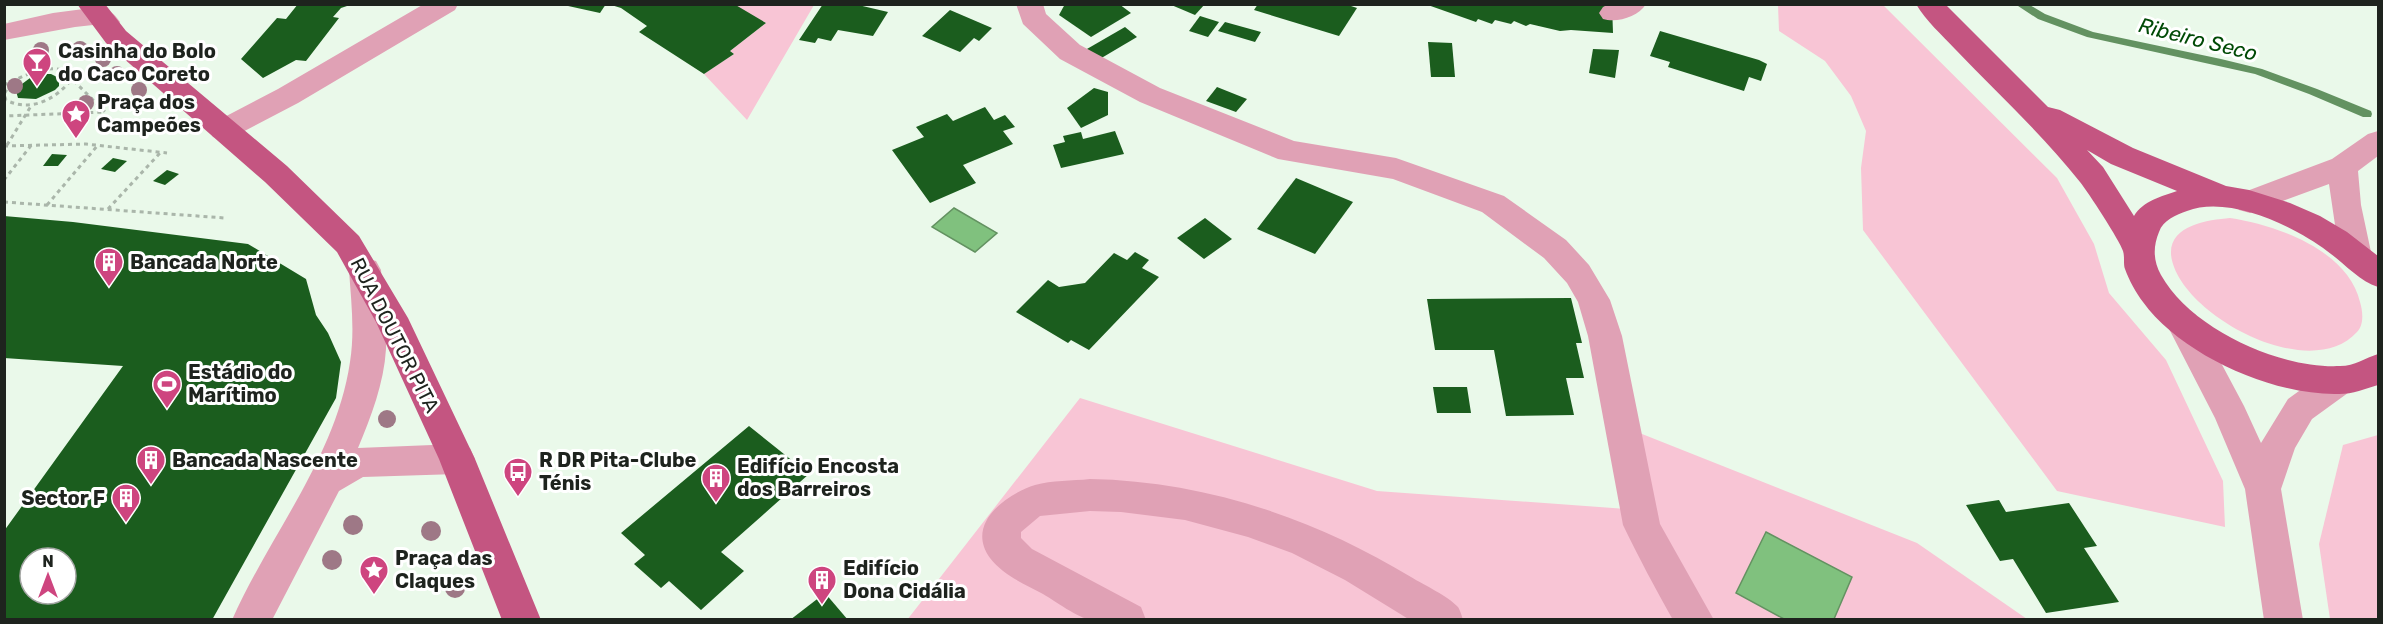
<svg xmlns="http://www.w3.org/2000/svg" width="2383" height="624" font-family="Rubik,sans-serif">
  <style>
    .green { fill: #f8c5d5 }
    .water { fill: #80c17e; stroke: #639261; stroke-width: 1.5 }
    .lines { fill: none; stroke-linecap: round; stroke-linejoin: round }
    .stream { fill: #639261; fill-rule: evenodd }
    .building { fill: #1b5d1e; fill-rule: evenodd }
    .path { stroke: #aab6aa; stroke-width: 3; stroke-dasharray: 4 4; stroke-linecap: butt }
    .minor { fill: #e0a1b5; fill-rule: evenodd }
    .major { fill: #c45581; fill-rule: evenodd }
    .tree { fill: #9e7886 }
    .labels { text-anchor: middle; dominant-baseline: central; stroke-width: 6; stroke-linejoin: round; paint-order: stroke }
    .poi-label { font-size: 20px; font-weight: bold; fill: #1e231e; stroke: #fff; text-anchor: start }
    .street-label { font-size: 20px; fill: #1e231e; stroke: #fff }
    .water-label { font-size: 21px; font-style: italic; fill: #004a06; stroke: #fff }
  </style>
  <rect width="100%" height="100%" fill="#eaf9ea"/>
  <g class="green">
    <polygon points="734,5 814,5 747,120 704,74 734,54 730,51 766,23"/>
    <polygon points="1778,5 1883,5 2057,178 2094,244 2109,293 2166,360 2223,481 2225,527 2057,491 1863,230 1861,168 1866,131 1851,96 1825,61 1779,31"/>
    <path d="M2230,218C2276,225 2348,250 2360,302C2363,312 2364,325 2357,332C2311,383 2190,319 2173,264C2161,227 2205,220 2230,218Z"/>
    <polygon points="1080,398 1377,491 1654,511 1632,430 1917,543 2027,619 907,620"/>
    <polygon points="2378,435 2378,619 2330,619 2319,544 2343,445"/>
  </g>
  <g class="water">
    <polygon points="954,208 997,233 975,252 932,227"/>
    <polygon points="1766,532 1852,577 1834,619 1784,619 1736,593"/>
  </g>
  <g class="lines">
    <polygon class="stream" points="2015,4 2028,4 2045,14 2093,32 2221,59 2262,69 2317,89 2371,111 2372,114 2371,117 2363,117 2309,94 2255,74 2087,37 2038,19"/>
  </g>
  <g class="building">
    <polygon points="298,4 350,5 341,8 333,17 339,18 306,61 296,60 263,78 241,59 277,18 286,19"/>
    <polygon points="559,4 606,4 600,13"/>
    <polygon points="608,4 734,4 766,23 730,51 734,54 704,74 639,32 647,26 621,8"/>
    <polygon points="823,4 854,4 888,12 873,36 838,30 831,41 818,38 815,43 799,40"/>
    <polygon points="1065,4 1119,4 1131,13 1091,37 1059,15"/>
    <polygon points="1169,4 1205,4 1195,15"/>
    <polygon points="1258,4 1345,4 1357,8 1339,36 1254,10"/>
    <polygon points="1425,4 1612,4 1613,33 1571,30 1560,31 1530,24 1526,26 1514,21 1511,24 1495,20 1492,24 1478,19 1476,22"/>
    <polygon points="950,10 992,28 979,41 974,38 960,52 922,36"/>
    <polygon points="1200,16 1219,22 1208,37 1189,31"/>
    <polygon points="1225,22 1261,32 1255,42 1218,31"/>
    <polygon points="1125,27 1137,37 1093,63 1080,53"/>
    <polygon points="1660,31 1759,60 1767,64 1761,81 1749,77 1744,91 1668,67 1670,62 1650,56"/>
    <polygon points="1428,42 1452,43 1455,77 1431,77"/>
    <polygon points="1593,49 1619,50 1615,78 1589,73"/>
    <polygon points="45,74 51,74 59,78 59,86 55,90 36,99 18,98 16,91 18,87 30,78"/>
    <polygon points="1217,87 1247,99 1236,112 1206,101"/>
    <polygon points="1094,88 1108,92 1108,115 1081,128 1067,108"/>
    <polygon points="985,107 994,120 1005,115 1015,127 1003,131 1013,144 963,165 976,183 930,203 892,150 924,137 916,127 947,114 953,121"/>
    <polygon points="1115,131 1124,154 1061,168 1053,145 1065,142 1063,136 1081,132 1083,139"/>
    <polygon points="52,154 67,155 58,166 43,166"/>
    <polygon points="113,158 127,161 115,172 101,169"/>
    <polygon points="167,170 179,174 165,185 153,181"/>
    <polygon points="1296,178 1353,202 1315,254 1257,229"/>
    <path d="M4,216L73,222L248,244L306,279L316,315L328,333L341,362L336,398L212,620H4V531L123,366L4,358ZM30,558H66V594H30Z"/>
    <polygon points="1205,218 1232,239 1204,259 1177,238"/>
    <polygon points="1135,252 1149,260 1142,268 1159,277 1089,350 1071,340 1068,343 1016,312 1048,280 1059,287 1085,283 1114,253 1127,260"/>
    <polygon points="1571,298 1582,343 1576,343 1584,378 1566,378 1574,415 1506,416 1494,350 1435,350 1427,299"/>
    <polygon points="1433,387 1467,387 1471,413 1437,413"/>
    <polygon points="749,426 809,474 721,552 744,571 701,610 669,581 661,588 634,564 645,555 621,533"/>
    <polygon points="1999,500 2006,512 2069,503 2097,546 2084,548 2119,602 2046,613 2013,559 2000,561 1966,505"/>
    <polygon points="825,593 848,620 790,620"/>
  </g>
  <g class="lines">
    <g class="path">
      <path d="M11,83L4,94L6,100C31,113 56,99 72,79"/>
      <path d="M4,85C26,75 48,62 72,73V79L105,112L4,116"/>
      <polyline points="7,145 31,106"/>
      <polyline points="4,146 86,144 167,153"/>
      <polyline points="4,180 33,143"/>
      <polyline points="4,202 225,218"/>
      <polyline points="47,205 98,145"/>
      <polyline points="108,209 160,153"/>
    </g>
    <g class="minor">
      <polygon points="424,4 458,4 455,10 298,103 233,137 223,140 213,137 208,130 213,123 278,89"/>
      <path d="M1016,4H1043L1046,14L1080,45L1160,88L1294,141L1396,158L1504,196L1566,240L1589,265L1610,300L1622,336L1660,524L1714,620H1673C1655,588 1639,558 1623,525L1588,336L1578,302L1567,283L1544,258L1482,212L1393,179L1278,159L1140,102L1060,59L1023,24Z"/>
      <path d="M1609,4H1646C1638,17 1617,23 1603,19L1599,13L1603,7Z"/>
      <path d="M99,7C109,10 114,13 120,22L116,28L106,31L93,25L75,27L4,40V24L53,13Z"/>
      <polygon points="2378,131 2378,156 2358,171 2361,205 2371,252 2366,261 2355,264 2344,261 2339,252 2329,184 2250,213 2239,210 2235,202 2239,194 2332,159 2368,134"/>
      <path d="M365,258L376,261L381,270C383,296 387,323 386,349C384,383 371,417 358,448L457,444L470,448L475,459L470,470L457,474L363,477L339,491L272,620H232C270,534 336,457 350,362C355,331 351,300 349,270L354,261Z"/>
      <polygon points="2183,310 2195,314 2244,406 2261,443 2288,399 2328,370 2340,366 2352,370 2357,380 2352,390 2312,419 2295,448 2281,489 2303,620 2264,620 2245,489 2215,418 2166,323 2171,314"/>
      <path d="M1090,479C1204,481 1314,518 1411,577C1424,585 1448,596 1458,607C1460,610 1462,616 1463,620H1410L1345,580L1292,553L1248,537L1185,520L1121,512L1090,511L1040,516L1021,532V538L1032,549L1141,607L1146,620C1128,620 1109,622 1091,620C1078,618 1055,601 1043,594C1024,584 1003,575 990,558C965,524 1006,494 1035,485C1052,480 1072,481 1090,479Z"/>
    </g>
    <g class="major">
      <polygon points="77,4 105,4 126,31 287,166 359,236 408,318 475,459 541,620 502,620 439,459 376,322 337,252 265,182 106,43"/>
      <path d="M1916,4H1945L2048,107L2060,110L2133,148L2226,186L2249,190L2290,203L2320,216L2347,232L2378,256V287C2359,281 2344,263 2327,251C2294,226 2229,195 2187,211C2176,215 2163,220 2159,232C2153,246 2153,261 2161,275C2191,329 2280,369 2340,366C2355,366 2365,358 2378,354V385C2365,389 2353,394 2339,394C2274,396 2181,355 2143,302C2136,293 2129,280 2125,269C2123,264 2125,257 2123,251C2120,241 2088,192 2080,182C2042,134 1997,93 1955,49C1942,35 1926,21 1916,4ZM2087,150L2111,164L2177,191C2162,196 2143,201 2134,216L2103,167Z"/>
    </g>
  </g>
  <g class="tree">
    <circle cx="80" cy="49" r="8"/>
    <circle cx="41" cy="50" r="8"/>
    <circle cx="103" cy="59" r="8"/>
    <circle cx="117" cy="74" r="8"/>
    <circle cx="15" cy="86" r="8"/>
    <circle cx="139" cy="90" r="8"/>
    <circle cx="86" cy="103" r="8"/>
    <circle cx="387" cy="419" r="9"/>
    <circle cx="353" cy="525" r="10"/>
    <circle cx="431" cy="531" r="10"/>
    <circle cx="332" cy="560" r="10"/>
    <circle cx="455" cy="588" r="10"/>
  </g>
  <defs>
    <g id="bar-pin" transform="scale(1.5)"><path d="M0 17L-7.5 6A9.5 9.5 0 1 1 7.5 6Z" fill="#ce457f" stroke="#fff"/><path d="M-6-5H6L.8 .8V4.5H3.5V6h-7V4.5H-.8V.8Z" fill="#fff"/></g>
    <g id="sight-pin" transform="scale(1.5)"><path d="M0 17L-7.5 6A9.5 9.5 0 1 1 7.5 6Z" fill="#ce457f" stroke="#fff"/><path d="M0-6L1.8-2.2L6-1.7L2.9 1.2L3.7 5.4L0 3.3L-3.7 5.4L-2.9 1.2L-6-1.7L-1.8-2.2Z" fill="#fff"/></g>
    <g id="building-pin" transform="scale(1.5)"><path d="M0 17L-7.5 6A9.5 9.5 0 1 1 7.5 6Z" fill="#ce457f" stroke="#fff"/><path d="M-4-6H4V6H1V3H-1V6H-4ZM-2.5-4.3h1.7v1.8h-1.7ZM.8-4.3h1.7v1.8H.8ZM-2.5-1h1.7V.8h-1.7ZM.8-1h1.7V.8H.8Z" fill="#fff"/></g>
    <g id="stadium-pin" transform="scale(1.5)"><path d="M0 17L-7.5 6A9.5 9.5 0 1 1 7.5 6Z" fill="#ce457f" stroke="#fff"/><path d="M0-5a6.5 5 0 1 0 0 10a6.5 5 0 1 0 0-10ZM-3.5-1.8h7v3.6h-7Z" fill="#fff"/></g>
    <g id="bus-pin" transform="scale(1.5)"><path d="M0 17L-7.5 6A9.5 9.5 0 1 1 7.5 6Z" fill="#ce457f" stroke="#fff"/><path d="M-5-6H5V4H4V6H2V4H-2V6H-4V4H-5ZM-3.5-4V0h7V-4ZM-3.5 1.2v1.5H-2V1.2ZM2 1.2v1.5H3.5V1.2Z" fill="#fff"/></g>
  </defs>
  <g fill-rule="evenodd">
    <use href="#bar-pin" x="37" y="62"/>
    <use href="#sight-pin" x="76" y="114"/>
    <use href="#building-pin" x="109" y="262"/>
    <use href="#stadium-pin" x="167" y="384"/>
    <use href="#building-pin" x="151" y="460"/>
    <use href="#bus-pin" x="518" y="472"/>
    <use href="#building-pin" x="716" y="478"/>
    <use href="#building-pin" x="126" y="498"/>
    <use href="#sight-pin" x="374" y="570"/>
    <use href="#building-pin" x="822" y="580"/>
  </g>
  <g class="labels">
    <g class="poi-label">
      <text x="58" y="51">Casinha do Bolo<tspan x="58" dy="23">do Caco Coreto</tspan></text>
      <text x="97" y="102">Praça dos<tspan x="97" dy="23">Campeões</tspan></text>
      <text x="130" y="262">Bancada Norte</text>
      <text x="188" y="372">Estádio do<tspan x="188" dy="23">Marítimo</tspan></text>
      <text x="172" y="460">Bancada Nascente</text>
      <text x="539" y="460">R DR Pita-Clube<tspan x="539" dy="23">Ténis</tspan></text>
      <text x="737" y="466">Edifício Encosta<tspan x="737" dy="23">dos Barreiros</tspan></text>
      <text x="105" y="498" text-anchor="end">Sector F</text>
      <text x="395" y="558">Praça das<tspan x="395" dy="23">Claques</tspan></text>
      <text x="843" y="568">Edifício<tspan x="843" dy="23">Dona Cidália</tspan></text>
    </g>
    <g class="street-label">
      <text transform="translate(395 335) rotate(63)">RUA DOUTOR PITA</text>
    </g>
    <g class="water-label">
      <text transform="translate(2198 39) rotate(14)">Ribeiro Seco</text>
    </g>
  </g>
  <rect width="2383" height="624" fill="none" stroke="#1e231e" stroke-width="12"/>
  <g transform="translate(48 576)"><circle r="28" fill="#ffffff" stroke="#a5a7a5" stroke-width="1.5"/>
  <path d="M0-4.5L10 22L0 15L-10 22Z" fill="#ce457f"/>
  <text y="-9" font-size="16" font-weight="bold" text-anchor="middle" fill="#1e231e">N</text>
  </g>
</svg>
